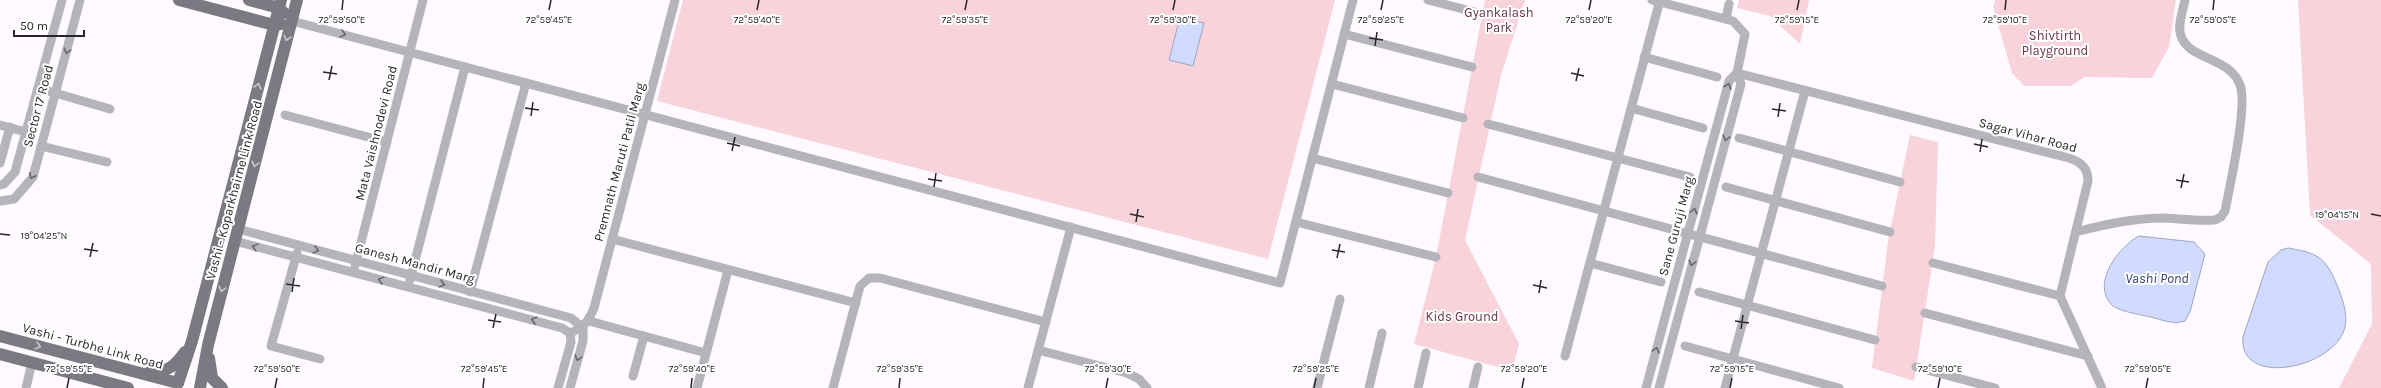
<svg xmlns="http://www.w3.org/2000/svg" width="2381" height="388" font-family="Karla,sans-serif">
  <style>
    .green { fill: #f8d3db }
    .water { fill: #d1dbff; stroke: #9fa5bf }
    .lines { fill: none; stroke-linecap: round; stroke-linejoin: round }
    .minor { stroke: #b5b4ba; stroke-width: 9 }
    .major { stroke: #7b7982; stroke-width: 12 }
    .oneway { stroke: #68666b }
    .oneway2 { stroke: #cac9cd }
    .ticks { fill: none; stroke: #29262a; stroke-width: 1.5 }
    .labels { text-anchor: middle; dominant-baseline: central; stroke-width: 4; stroke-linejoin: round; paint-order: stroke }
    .park-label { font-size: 13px; fill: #6c3444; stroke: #fff }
    .street-label { font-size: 13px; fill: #29262a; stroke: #fff }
    .water-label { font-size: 14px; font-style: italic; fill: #374170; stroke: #fff }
    .ticks-label { font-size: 10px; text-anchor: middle; fill: #29262a; stroke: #fff; stroke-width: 4; stroke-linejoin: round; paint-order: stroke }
  </style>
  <rect width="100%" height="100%" fill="#fefaff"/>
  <g class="green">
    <polygon points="683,0 1335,0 1268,259 657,101"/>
    <polygon points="1485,0 1525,0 1501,75 1465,240 1519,344 1512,371 1414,344 1436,257"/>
    <polygon points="1739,0 1809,0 1800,44 1770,16 1737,8"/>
    <polygon points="1995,0 2176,0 2169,47 2152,78 2085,77 2070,86 2024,86 2012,73 1993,7"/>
    <polygon points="2298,0 2381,0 2381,388 2339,388 2372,324 2371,264 2310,215"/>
    <polygon points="1910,135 1938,142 1935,247 1914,381 1872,368 1888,241"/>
  </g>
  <g class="water">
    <polygon points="1180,17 1204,23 1193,66 1169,60"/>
    <path d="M2139,236L2194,242L2205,254L2190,312L2185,321C2174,325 2162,320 2151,317C2142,315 2116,311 2111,304C2091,282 2120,246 2139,236Z"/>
    <path d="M2288,248C2318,253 2325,257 2337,285C2342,297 2348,314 2345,327C2335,369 2238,388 2243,337L2268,262L2281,250Z"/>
  </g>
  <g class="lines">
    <g class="minor">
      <polyline points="1428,0 1482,14"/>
      <polyline points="1726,19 1729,4"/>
      <polyline points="292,21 1280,283 1353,0"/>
      <polyline points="1344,34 1472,67"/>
      <polyline points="1644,57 1717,77"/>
      <path d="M1737,73L2069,158C2081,162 2088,168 2088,181L2060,296L2102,388"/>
      <polyline points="1332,84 1463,118"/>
      <polyline points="38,88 110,109"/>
      <polyline points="1631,108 1703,128"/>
      <polyline points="285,115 387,142"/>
      <polyline points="1488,124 1690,177"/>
      <polyline points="0,125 26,132"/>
      <polyline points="1739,138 1900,182"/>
      <polyline points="41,146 107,162"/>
      <polyline points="1312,158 1448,193"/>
      <polyline points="0,163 10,127"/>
      <polyline points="1478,177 1882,286"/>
      <polyline points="0,185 4,184 15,172 62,0"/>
      <polyline points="1726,187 1890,232"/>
      <polyline points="0,201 14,199 33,177 80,0"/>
      <polyline points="1296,222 1436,257"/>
      <polyline points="238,229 571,318 583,328"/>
      <path d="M2076,232C2105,224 2135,218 2165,218C2182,219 2198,221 2215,220L2221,217L2225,211C2230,185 2248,105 2240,85C2230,57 2189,60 2181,36C2177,26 2183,10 2185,0"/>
      <polyline points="612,239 856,303"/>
      <polyline points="235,241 562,328 570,333"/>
      <polyline points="297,253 271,346 320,359"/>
      <polyline points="1590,263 1661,282"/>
      <polyline points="1933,263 2060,296"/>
      <polyline points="355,266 423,0"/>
      <polyline points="410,280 465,67"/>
      <polyline points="470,292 526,83"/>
      <polyline points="1699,292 1875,340"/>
      <polyline points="1925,313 2088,356"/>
      <polyline points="589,321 706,353"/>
      <path d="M570,333C584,327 588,322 594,308L675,0"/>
      <polyline points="1685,346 1839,388"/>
      <polyline points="1038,350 1127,373 1139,379 1147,388"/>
      <polyline points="1565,356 1660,0"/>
      <polyline points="1916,367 1995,388"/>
      <polyline points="633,376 644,336"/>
      <polyline points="26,388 32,362"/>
      <polyline points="558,388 571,342 570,333"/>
      <polyline points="570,388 583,341 583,328"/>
      <polyline points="697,388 728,270"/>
      <polyline points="833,388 860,286 869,278 880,278 1046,322"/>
      <polyline points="1028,388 1071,227"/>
      <polyline points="1317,388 1340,299"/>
      <polyline points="1369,388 1382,333"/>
      <polyline points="1418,388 1426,353"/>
      <polyline points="1473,388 1478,367"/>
      <polyline points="1646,388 1729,81 1737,73 1745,34 1733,21 1652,0"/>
      <polyline points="1659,388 1741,84 1737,73"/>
      <polyline points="1725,388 1805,91"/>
    </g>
    <g class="major">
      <polyline points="179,0 274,25 281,24"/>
      <polyline points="249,0 279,8 284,13"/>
      <polyline points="0,336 178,383"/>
      <polyline points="0,354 128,388"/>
      <polyline points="209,358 212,378 222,388"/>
      <path d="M150,372C168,372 175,366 185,352"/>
      <polyline points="178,383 192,341 281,0"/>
      <polyline points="200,388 208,345 297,0"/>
    </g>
  </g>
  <defs><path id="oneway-chevron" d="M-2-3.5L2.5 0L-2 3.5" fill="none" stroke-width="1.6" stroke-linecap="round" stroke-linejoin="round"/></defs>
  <g class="oneway">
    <use href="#oneway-chevron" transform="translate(343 34) rotate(15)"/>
    <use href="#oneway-chevron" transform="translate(67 51) rotate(105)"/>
    <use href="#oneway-chevron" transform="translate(1728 86) rotate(-71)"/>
    <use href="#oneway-chevron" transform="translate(1726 138) rotate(105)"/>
    <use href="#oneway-chevron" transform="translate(32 176) rotate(117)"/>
    <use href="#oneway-chevron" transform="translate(1694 211) rotate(-75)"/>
    <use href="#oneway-chevron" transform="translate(255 247) rotate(-165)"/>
    <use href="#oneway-chevron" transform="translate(316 250) rotate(15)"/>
    <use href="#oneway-chevron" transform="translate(1692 263) rotate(105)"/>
    <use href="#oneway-chevron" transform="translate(381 280) rotate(-165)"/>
    <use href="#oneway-chevron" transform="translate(442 284) rotate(15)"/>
    <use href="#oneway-chevron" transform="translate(534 320) rotate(-165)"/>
    <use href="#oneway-chevron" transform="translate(1656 350) rotate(-75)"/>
    <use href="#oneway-chevron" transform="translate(578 358) rotate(106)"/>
  </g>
  <g class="oneway2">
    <use href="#oneway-chevron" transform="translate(287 38) rotate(105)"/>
    <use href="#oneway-chevron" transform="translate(258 86) rotate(-75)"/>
    <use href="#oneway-chevron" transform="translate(255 164) rotate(105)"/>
    <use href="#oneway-chevron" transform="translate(222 289) rotate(105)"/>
    <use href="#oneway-chevron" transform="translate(38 346) rotate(15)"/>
  </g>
  <path class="ticks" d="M342,10L343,0M549,10L551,0M757,10L759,0M965,10L967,0M1173,10L1175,0M1381,10L1383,0M1589,10L1591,0M1797,10L1799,0M2005,10L2006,0M2213,10L2214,0M1369,38L1383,40M1375,46L1377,32M323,72L337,74M1571,73L1584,76M329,80L332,66M1576,81L1579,68M525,108L539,110M1772,109L1786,111M531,116L533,102M1778,117L1780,103M727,143L740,146M1974,144L1988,147M732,151L735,137M1980,152L1982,139M928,179L942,181M2176,180L2189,182M934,187L936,173M2181,188L2184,174M1130,214L1144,217M2371,214L2381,216M1136,222L1138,209M0,234L10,235M84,249L98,251M1332,250L1345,252M90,257L93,243M1337,258L1340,244M286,284L300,286M1533,285L1547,288M292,292L294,278M1539,293L1541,280M488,320L501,322M1735,321L1749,323M493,328L496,314M1741,329L1743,315M67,388L69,378M275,388L277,378M483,388L484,378M691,388L692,378M899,388L900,378M1106,388L1108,378M1314,388L1316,378M1522,388L1524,378M1730,388L1732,378M1938,388L1940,378M2146,388L2148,378"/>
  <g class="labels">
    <g class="park-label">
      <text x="1499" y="12">Gyankalash<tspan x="1499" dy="15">Park</tspan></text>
      <text x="2055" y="35">Shivtirth<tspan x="2055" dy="15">Playground</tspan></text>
      <text x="1462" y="316">Kids Ground</text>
    </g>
    <g class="street-label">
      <text transform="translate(38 106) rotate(-75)">Sector 17 Road</text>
      <text transform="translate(376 133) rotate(-76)">Mata Vaishnodevi Road</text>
      <text transform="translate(2028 135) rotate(15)">Sagar Vihar Road</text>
      <text transform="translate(619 162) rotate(-75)">Premnath Maruti Patil Marg</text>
      <text transform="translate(234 190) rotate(-75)">Vashi - Koparkhairne Link Road</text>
      <text transform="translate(1676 226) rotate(-75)">Sane Guruji Marg</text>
      <text transform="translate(415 263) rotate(15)">Ganesh Mandir Marg</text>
      <text transform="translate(93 346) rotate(15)">Vashi - Turbhe Link Road</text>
    </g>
    <g class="water-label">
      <text x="2157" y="278">Vashi Pond</text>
    </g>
  </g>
  <g class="ticks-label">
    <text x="342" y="23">72°59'50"E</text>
    <text x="549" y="23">72°59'45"E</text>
    <text x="757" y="23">72°59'40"E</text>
    <text x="965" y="23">72°59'35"E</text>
    <text x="1173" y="23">72°59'30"E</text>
    <text x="1381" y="23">72°59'25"E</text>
    <text x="1589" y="23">72°59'20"E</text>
    <text x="1797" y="23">72°59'15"E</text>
    <text x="2005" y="23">72°59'10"E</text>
    <text x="2213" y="23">72°59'05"E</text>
    <text x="2337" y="218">19°04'15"N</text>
    <text x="44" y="239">19°04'25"N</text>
    <text x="69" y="372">72°59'55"E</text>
    <text x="277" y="372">72°59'50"E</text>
    <text x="484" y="372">72°59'45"E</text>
    <text x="692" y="372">72°59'40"E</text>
    <text x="900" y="372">72°59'35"E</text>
    <text x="1108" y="372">72°59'30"E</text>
    <text x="1316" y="372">72°59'25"E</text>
    <text x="1524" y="372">72°59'20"E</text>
    <text x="1732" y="372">72°59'15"E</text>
    <text x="1940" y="372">72°59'10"E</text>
    <text x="2148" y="372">72°59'05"E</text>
  </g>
  <path d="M14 30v6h70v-6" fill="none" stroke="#29262a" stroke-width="2"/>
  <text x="20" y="30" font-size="12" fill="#29262a" stroke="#ffffff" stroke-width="3" paint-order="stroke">50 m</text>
</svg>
